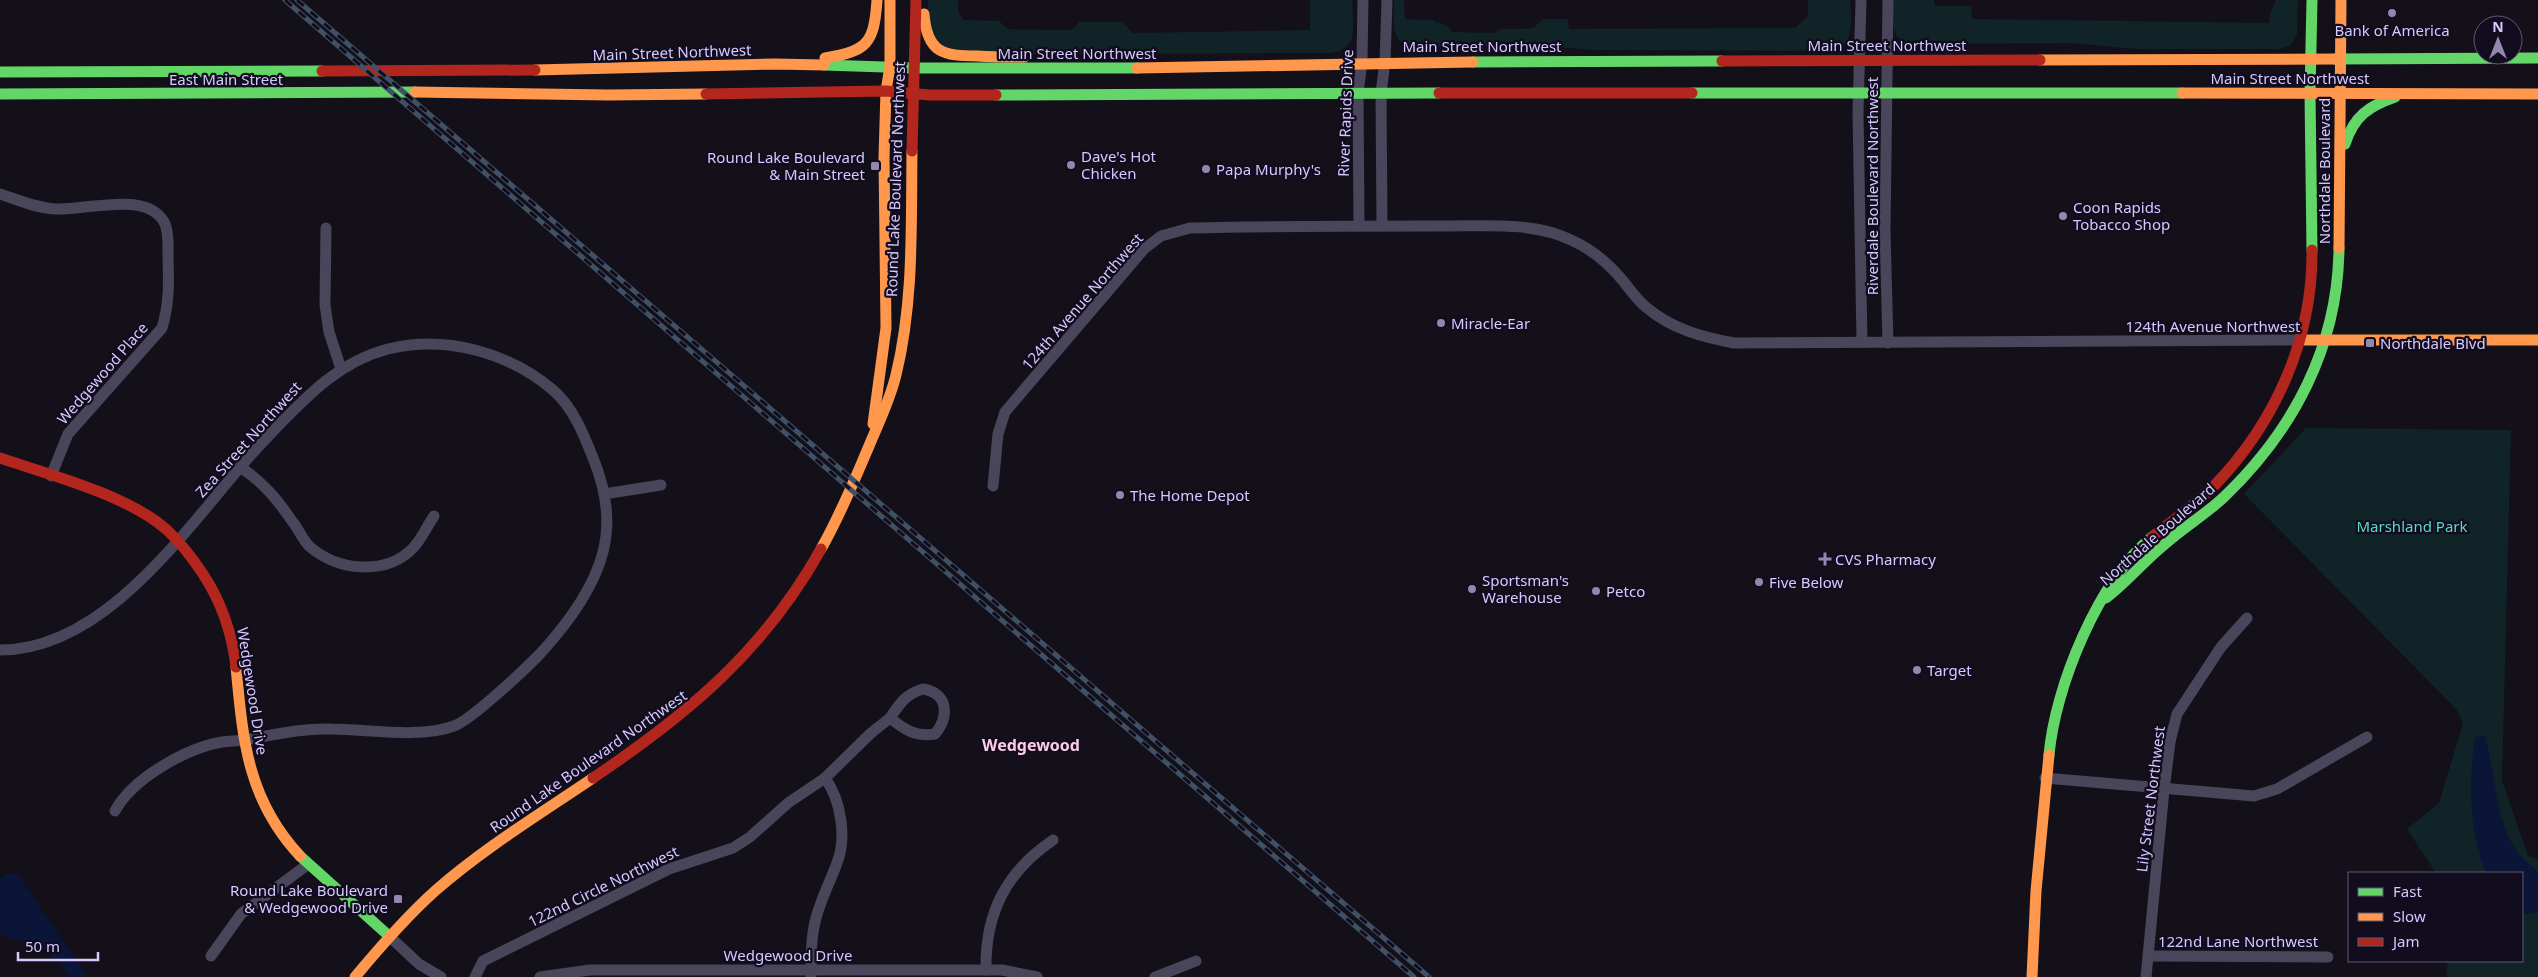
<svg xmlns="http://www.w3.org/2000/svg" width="2538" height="977" font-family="'Noto Sans',sans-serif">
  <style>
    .green { fill: #102326 }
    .water { fill: #0a1537 }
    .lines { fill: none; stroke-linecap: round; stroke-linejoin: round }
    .street { stroke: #49455b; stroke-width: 11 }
    .fast { stroke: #63d668; stroke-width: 11 }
    .slow { stroke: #ff974d; stroke-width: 11 }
    .jam { stroke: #b3261e; stroke-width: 11 }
    .rail-casing { stroke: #415165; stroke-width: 5 }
    .rail { stroke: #110c1e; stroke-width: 3; stroke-dasharray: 9; stroke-linecap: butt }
    .poi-dot { fill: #9288ae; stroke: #110c1e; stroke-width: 2 }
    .labels { text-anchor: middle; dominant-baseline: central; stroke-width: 4.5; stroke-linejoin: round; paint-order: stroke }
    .poi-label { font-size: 15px; fill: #d6c9fe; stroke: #110c1e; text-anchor: start }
    .street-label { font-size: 15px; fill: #d6c9fe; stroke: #110c1e }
    .park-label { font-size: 15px; fill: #57dcca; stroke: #110c1e }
    .neighbourhood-label { font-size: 16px; font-weight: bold; fill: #fecbe6; stroke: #110c1e }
  </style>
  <rect width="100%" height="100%" fill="#13101a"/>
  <g class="green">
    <path d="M928,0H958V12L964,20L999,21L1008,29L1068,30L1075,28L1079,22H1122L1133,33L1310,30V0H1352C1352,25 1361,51 1328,53L995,54L955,50L938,44L928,24Z"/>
    <path d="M1394,0H1404L1405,19L1434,20V22C1442,22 1449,26 1452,32L1494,33L1501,29H1526L1533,28L1543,19H1568L1569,29L1795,28L1808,16V0H1850C1851,21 1856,45 1830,51L1591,50L1544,46L1410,47C1389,41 1394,17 1394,0Z"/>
    <path d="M1893,0H1934L1935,6H1971L1972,19L2269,23L2270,14L2276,0H2298L2297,34L2291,45L2280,49H2137L2071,43L1909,44C1888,38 1893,18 1893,0Z"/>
    <polygon points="2306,428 2511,430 2502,780 2528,856 2538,859 2538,977 2446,977 2448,961 2522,961 2522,873 2436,873 2407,829 2439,803 2463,723 2457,710 2244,494"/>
  </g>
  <g class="water">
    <path d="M2485,736C2495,770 2495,819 2516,850C2521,858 2531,865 2538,872V912L2522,915V873H2486C2468,830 2469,782 2475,737Z"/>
    <path d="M6,874H17L88,977H69C62,962 45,947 29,942C15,939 12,942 0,933V879Z"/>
  </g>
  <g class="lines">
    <g class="street">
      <polyline points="1861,0 1858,113 1862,342"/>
      <path d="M0,194C18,200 36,208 55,209C85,211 146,190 164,222C169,231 168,248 168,259C169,283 169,305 162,328L68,434L51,476"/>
      <polyline points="1359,226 1358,93 1362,62 1363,0"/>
      <polyline points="1382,226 1381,93 1385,62 1387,0"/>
      <polyline points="326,228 325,305 329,332 341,369"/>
      <polyline points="1888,343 1885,232 1888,0"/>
      <path d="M240,467C262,481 277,499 292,521C298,528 302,539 309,546C337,571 386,576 413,548C421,540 427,526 434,516"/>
      <path d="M993,486L998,434L1005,412L1144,249L1161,236L1190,228C1270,226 1352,226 1432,226C1477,227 1530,220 1571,240C1592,249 1610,265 1624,282C1631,291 1638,301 1647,308C1672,329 1702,337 1734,343L2301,340"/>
      <polyline points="604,494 661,485"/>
      <path d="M0,650C100,650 178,540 237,471C249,456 263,442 276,428C309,394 341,361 388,349C445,335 508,352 553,390C573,407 584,435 593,458C605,487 611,521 603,552C593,591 565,627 538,656C523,671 471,720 454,726C419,739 368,729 331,729C301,728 273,735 244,740C237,741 229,741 222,742C186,748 132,779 115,811"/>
      <path d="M923,689C949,693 949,717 935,734C915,737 905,730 890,718C900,703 906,694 923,689Z"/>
      <polyline points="2045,778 2254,796 2277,789 2367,737"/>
      <polyline points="389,936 419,964 441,977"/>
      <polyline points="211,956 241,914 307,865"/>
      <polyline points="2148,956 2328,957"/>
      <path d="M986,970C985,913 1006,872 1053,840"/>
      <path d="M811,975C811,956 811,936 816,918C821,899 830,882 837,863C847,838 841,800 825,778"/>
      <polyline points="475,977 483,961 669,869 733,848 750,837 788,803 825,778 871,733 890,718"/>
      <polyline points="540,977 590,970 1002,970 1037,977"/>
      <polyline points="1155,977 1196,961"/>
      <polyline points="2146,977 2164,790 2170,742 2177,714 2221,647 2247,618"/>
    </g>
    <g class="fast">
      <polyline points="2335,59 2538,58"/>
      <polyline points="1473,62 1722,61"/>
      <polyline points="824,65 914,68 1137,68"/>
      <polyline points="0,72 322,71"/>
      <polyline points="1692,93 2182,93"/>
      <polyline points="0,94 415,92"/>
      <polyline points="996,95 1439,93"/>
      <path d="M2345,144C2354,116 2369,106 2395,97"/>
      <polyline points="2312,250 2310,93 2312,0"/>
      <path d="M2106,598C2127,582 2144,561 2165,544C2184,527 2206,514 2224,497C2294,430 2338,346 2339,248"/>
      <path d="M2049,755C2055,687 2098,581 2152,537"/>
      <polyline points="300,856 389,936"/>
    </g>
    <g class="slow">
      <path d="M924,14C927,53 943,56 978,56C993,57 1009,57 1024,57"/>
      <path d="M825,58C868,51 874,43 877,0"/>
      <polyline points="2040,60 2335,59"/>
      <polyline points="1137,68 1473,62"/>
      <polyline points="535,70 775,64 824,65"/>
      <polyline points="415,92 608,95 706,94"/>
      <polyline points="2182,93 2538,94"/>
      <polyline points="2339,248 2341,0"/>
      <polyline points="2301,340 2538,340"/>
      <polyline points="873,424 886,328 884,157 886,91 890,66 890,0"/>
      <path d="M821,549C840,516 854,481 869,446C879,422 890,400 896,375C914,301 911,226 912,151"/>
      <path d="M236,667C243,740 247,799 300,856"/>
      <path d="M355,977C380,947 406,917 435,891C484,848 540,814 593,778"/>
      <polyline points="2032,977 2036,891 2049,755"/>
    </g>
    <g class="jam">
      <polyline points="1722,61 2040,60"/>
      <polyline points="322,71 535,70"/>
      <polyline points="1439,93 1692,93"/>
      <polyline points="706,94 886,91 929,95 996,95"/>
      <polyline points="912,151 916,0"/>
      <path d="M0,458C50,475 128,495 167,530C181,543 193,559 203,574C222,603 232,632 236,667"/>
      <path d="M2152,537C2172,521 2195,505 2214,486C2275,423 2313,339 2312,250"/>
      <path d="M593,778C688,714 764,651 821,549"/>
    </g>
    <g class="rail-casing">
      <g id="rail">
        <polyline points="285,0 1414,977"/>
        <polyline points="297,0 1429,977"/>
      </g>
    </g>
    <use href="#rail" class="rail"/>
  </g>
  <g class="poi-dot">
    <circle cx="2392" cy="13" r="5"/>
    <circle cx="1071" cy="165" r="5"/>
    <rect x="870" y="161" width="10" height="10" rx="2.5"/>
    <circle cx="1206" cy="169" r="5"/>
    <circle cx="2063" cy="216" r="5"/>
    <circle cx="1441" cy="323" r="5"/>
    <rect x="2365" y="338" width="10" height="10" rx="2.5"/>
    <circle cx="1120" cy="495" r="5"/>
    <path d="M1822.5 551.5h5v5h5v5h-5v5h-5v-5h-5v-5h5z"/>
    <circle cx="1759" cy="582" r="5"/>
    <circle cx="1472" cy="589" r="5"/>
    <circle cx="1596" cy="591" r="5"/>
    <circle cx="1917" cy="670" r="5"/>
    <rect x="393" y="894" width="10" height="10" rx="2.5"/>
  </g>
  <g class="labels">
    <g class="poi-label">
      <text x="2392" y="30" text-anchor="middle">Bank of America</text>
      <text x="1081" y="156">Dave's Hot<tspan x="1081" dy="17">Chicken</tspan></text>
      <text x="865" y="157" text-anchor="end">Round Lake Boulevard<tspan x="865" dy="17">&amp; Main Street</tspan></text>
      <text x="1216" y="169">Papa Murphy's</text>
      <text x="2073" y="207">Coon Rapids<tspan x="2073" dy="17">Tobacco Shop</tspan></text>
      <text x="1451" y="323">Miracle-Ear</text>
      <text x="2380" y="343">Northdale Blvd</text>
      <text x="1130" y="495">The Home Depot</text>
      <text x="1835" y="559">CVS Pharmacy</text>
      <text x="1482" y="580">Sportsman's<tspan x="1482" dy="17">Warehouse</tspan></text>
      <text x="1769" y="582">Five Below</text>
      <text x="1606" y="591">Petco</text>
      <text x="1927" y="670">Target</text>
      <text x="388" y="890" text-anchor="end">Round Lake Boulevard<tspan x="388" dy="17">&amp; Wedgewood Drive</tspan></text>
    </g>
    <g class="street-label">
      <text x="1887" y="45">Main Street Northwest</text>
      <text x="1482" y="46">Main Street Northwest</text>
      <text transform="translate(672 52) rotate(-2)">Main Street Northwest</text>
      <text x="1077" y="53">Main Street Northwest</text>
      <text x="2290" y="78">Main Street Northwest</text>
      <text x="226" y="79">East Main Street</text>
      <text transform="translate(1345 113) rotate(-88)">River Rapids Drive</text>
      <text transform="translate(2324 171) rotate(-90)">Northdale Boulevard</text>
      <text transform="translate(895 179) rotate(-88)">Round Lake Boulevard Northwest</text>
      <text transform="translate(1872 186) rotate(-90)">Riverdale Boulevard Northwest</text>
      <text transform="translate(1082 301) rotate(-49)">124th Avenue Northwest</text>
      <text x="2213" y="326">124th Avenue Northwest</text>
      <text transform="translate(102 373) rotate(-49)">Wedgewood Place</text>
      <text transform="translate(248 439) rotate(-48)">Zea Street Northwest</text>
      <text transform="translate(2157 534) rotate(-41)">Northdale Boulevard</text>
      <text transform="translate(253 691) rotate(81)">Wedgewood Drive</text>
      <text transform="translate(588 761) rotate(-35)">Round Lake Boulevard Northwest</text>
      <text transform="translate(2150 799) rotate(-83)">Lily Street Northwest</text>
      <text transform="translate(603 886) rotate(-26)">122nd Circle Northwest</text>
      <text x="2238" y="941">122nd Lane Northwest</text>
      <text x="788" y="955">Wedgewood Drive</text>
    </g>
    <g class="park-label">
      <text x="2412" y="526">Marshland Park</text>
    </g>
    <g class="neighbourhood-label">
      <text x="1031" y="745">Wedgewood</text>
    </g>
  </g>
  <rect x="2348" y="872" width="175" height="90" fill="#110c1e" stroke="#605878"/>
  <rect x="2358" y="888" width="25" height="8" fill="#63d668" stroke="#605878"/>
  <text x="2393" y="897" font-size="15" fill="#d6c9fe">Fast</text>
  <rect x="2358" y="913" width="25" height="8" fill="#ff974d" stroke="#605878"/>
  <text x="2393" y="922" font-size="15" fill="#d6c9fe">Slow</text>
  <rect x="2358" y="938" width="25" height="8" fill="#b3261e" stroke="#605878"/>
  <text x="2393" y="947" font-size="15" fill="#d6c9fe">Jam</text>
  <g transform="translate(2498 40)"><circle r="24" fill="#110c1e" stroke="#605878"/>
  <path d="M0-4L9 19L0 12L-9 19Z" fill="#9288ae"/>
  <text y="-8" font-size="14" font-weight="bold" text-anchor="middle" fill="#d6c9fe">N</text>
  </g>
  <path d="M18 952v8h80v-8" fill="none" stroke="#d6c9fe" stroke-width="2.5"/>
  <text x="25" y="952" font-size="15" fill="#d6c9fe" stroke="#110c1e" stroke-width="4" paint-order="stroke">50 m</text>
</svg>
